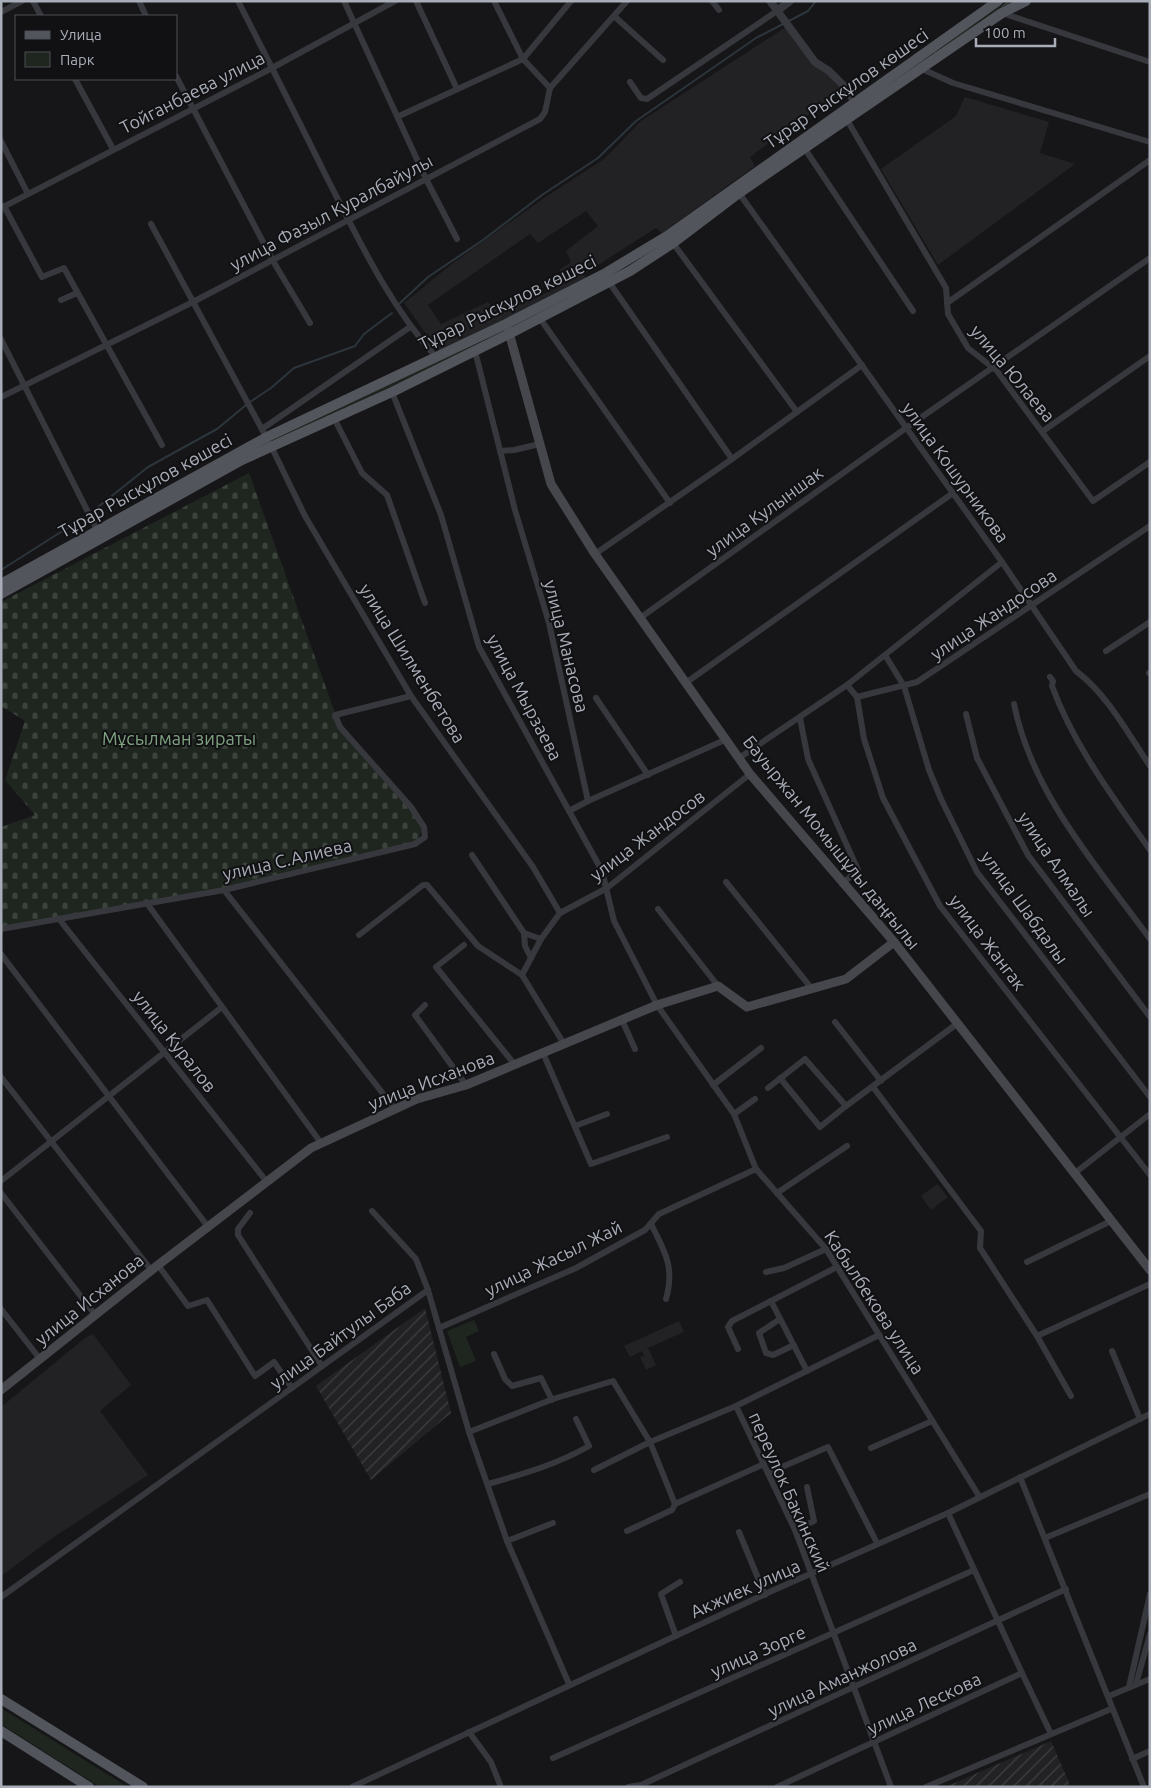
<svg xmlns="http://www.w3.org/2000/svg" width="1151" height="1788" font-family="Ubuntu,sans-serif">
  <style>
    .built { fill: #222225; fill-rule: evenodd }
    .industrial { fill: url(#industrial-furrows) }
    .green { fill: #1e261f }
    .forest { fill: url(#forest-crowns) }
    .cemetery { fill: url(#cemetery-stones) }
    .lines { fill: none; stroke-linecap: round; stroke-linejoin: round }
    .stream { stroke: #2c353c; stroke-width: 2 }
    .minor { stroke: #37383d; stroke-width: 6 }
    .tertiary { stroke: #37383d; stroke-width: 8 }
    .secondary { stroke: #45474d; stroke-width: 9 }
    .primary { stroke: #53555c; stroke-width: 10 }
    .labels { text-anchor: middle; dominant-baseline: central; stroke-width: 4; stroke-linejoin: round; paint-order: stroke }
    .street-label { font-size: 18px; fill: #a8adb8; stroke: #111113 }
    .park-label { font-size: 18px; fill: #7fa381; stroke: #111113 }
  </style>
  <defs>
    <pattern id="industrial-furrows" width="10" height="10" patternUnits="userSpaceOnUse" patternTransform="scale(1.25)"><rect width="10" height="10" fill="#222225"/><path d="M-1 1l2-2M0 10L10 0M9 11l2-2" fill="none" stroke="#3f3f43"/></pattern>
    <pattern id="forest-crowns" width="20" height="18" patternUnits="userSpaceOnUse" patternTransform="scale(1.25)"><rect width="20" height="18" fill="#1e261f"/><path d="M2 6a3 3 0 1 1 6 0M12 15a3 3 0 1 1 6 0" fill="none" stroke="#3c433d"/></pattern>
    <pattern id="cemetery-stones" width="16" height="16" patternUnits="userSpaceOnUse" patternTransform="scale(1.25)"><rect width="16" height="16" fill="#1e261f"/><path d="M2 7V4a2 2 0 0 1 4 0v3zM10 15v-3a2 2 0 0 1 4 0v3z" fill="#3c433d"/></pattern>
  </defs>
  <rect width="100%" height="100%" fill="#161618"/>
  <g class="built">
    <path d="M786,27L816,65L834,75L844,89L750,157L755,166L662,233L656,228L584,274L586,279L440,353L404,303L453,263L544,198L604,159L641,121ZM586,211L598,226L566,251L571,262L559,270L565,283L530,301L518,293L494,307L488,302L441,324L428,305L530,234L538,243Z"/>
    <polygon points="965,97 1049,122 1040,153 1075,164 938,265 881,169 956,116"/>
    <polygon points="937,1184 948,1197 931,1210 921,1196"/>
    <polygon points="679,1321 684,1332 648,1348 656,1365 646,1370 640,1357 644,1356 642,1351 630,1357 624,1346"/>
    <polygon points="93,1334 131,1385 100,1411 148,1475 51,1539 1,1576 1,1407 85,1338"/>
  </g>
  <g class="industrial">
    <polygon points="425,1308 451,1413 371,1480 316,1386"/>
    <polygon points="1051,1741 1071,1787 945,1787"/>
  </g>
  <g class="green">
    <polygon points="501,328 503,333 275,442 273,439"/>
    <polygon points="474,1320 479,1331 466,1337 476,1361 460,1367 447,1331"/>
    <polygon points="1,1708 128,1787 100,1787 1,1724"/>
  </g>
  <polygon class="forest" points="1008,1 1016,1 863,104 861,101"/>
  <polygon class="cemetery" points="249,473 340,727 424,827 415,844 224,890 1,929 1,827 35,815 5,780 25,721 1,706 1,602"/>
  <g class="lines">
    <g class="stream">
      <polyline points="787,22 808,11 816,1"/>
      <polyline points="400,303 428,277 483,240 542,195 598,158 636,121 756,38 783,24"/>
      <polyline points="250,402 271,388 294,368 355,346 364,334 392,313"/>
      <polyline points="93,511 148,467 217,429 246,405"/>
      <polyline points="1,570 86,516"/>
    </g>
    <g class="minor">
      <polyline points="33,1 41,16"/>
      <polyline points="139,1 146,16"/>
      <path d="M238,1C268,60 298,119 327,178C359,240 388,303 435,356"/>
      <polyline points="344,1 426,179 457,239"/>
      <polyline points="416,1 457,89"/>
      <polyline points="494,1 523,59 550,88"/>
      <polyline points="712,1 719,10"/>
      <polyline points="1,12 22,1"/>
      <polyline points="1002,13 1150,62"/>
      <polyline points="614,16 663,60"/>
      <polyline points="922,69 953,83 1150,142"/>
      <polyline points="176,76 273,261 310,323"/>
      <polyline points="75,79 113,149"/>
      <polyline points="630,82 641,98 647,99 777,11"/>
      <polyline points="399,116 523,59 571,1"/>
      <polyline points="847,120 946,288 948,314 968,348 997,371 1093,501 1150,462"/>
      <polyline points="1,141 28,194"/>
      <polyline points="805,149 913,311"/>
      <path d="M739,193L1002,562L1076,671C1108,695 1128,734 1150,766"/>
      <polyline points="4,206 42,277 64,268 162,445"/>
      <polyline points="1,208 272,68 395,1"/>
      <polyline points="151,224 271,446 305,516 411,696 533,867 560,913"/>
      <polyline points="673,243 797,412"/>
      <polyline points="609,282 732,459"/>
      <polyline points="61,300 77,293"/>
      <polyline points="947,303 1150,160"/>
      <polyline points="539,317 670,503"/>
      <polyline points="1,339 97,530"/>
      <polyline points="475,351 515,510 549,623 588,801 727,739"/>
      <polyline points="392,392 441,515 479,647 602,871 614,921 657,1005 734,1114 756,1169 826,1249 979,1496"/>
      <polyline points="1,397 193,302 540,119 545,112 550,88 627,1"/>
      <polyline points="334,418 362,473 387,495 425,603"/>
      <polyline points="262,429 410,327"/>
      <polyline points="1043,431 1150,356"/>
      <polyline points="500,451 514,450 540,444"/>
      <polyline points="595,554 732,459 862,365"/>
      <polyline points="640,618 906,428 1150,258"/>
      <polyline points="1106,651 1150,622"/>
      <polyline points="885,655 904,686 929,770 941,799 977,872 1150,1097"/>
      <polyline points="1149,673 1150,674"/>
      <path d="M1050,677L1053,681L1052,686C1074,746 1113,797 1150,850"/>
      <polyline points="687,682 953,493"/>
      <polyline points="847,685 857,697 917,682 1150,526"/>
      <polyline points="857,697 864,739 883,798 940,906 1150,1175"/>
      <polyline points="596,698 648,775"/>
      <path d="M1014,704C1032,794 1097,866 1150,939"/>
      <polyline points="966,714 977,758 1028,855 1150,1017"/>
      <polyline points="800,718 808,759 858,870 842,884"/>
      <polyline points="739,758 847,685 1002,562"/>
      <polyline points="569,811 588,801"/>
      <polyline points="472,855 524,933 541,939"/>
      <polyline points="726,882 812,989"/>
      <polyline points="224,890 395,1109"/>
      <polyline points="146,902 321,1143"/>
      <polyline points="658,909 718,986"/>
      <polyline points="59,919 267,1182"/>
      <polyline points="1,929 224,890 415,844 425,837 424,827 411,807 340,727 335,715 411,696"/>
      <polyline points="524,933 525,946 531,958"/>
      <polyline points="359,935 423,885 427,885 478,946 522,975"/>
      <polyline points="464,945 436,967 515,1065"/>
      <polyline points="1,954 209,1228"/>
      <polyline points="425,1005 415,1015 466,1085"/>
      <polyline points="622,1020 635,1049"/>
      <polyline points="835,1022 881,1081"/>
      <polyline points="564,1044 522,975 541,939 560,913 607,888 750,774"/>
      <polyline points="543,1053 591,1164 667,1137"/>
      <polyline points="1,1077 152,1271"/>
      <polyline points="780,1078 820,1127 846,1106"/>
      <polyline points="713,1085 761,1048"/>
      <polyline points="873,1087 981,1231 980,1248 1037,1336 1071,1396"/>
      <polyline points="768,1088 805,1059 846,1106 958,1023"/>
      <polyline points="734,1114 755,1099"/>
      <polyline points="575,1126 607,1114"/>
      <polyline points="1075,1173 1150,1114"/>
      <polyline points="1,1181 222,1007"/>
      <polyline points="1,1193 96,1316"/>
      <polyline points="777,1193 847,1146"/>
      <polyline points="372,1211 416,1259 428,1290"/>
      <polyline points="250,1213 238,1229 238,1235 322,1366"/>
      <path d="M651,1224C665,1252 675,1267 666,1299"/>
      <polyline points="1027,1262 1111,1221"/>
      <polyline points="158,1265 188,1306 207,1300 255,1376 274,1362 292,1388"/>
      <polyline points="766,1272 784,1268 826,1249"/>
      <polyline points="771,1301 807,1371"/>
      <polyline points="1,1309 40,1359"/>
      <polyline points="780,1319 759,1333 766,1353 773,1355 794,1345"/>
      <polyline points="439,1328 576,1268 645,1230 659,1214 756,1169"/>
      <polyline points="1037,1336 1150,1284"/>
      <polyline points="738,1349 728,1327 732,1321 837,1267"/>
      <polyline points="1112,1351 1140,1419"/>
      <polyline points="494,1354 505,1379 512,1386 541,1378 552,1400"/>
      <polyline points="736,1406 795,1530 891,1787"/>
      <polyline points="469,1432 553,1399 613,1381 650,1442 675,1504"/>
      <polyline points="871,1448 932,1421"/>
      <polyline points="594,1470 650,1442 736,1406 879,1335"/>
      <polyline points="768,1473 828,1447 877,1543"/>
      <polyline points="1020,1477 1144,1787"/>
      <path d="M488,1484C523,1474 558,1464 589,1446L576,1419"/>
      <polyline points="948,1513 1022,1673"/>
      <polyline points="795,1530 814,1521 807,1487"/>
      <polyline points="627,1531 672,1510 675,1504 764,1464"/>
      <polyline points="739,1532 765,1595"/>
      <polyline points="1045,1538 1150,1494"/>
      <polyline points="507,1541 553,1523"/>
      <polyline points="1,1597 428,1290 469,1432 507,1541 569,1684"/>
      <polyline points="676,1636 661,1594 680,1582"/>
      <polyline points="1136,1684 1150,1634"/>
      <polyline points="1129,1687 1150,1594"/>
      <polyline points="1109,1696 1150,1679"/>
      <polyline points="469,1732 491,1762 501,1787"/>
      <polyline points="553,1758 974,1570"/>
      <polyline points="1132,1759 1150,1751"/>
      <polyline points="352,1787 774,1590 948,1513 1150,1414"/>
      <polyline points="628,1787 641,1785 1066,1589"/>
      <polyline points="777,1787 1022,1673 1051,1734"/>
      <polyline points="926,1787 1111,1709"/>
    </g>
    <g class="tertiary">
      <polyline points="770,1 815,62 829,71 845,87 857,105"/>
      <polyline points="777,11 790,1"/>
    </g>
    <g class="secondary">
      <polyline points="508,329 551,484 595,554 750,774 894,942 1150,1270"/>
      <polyline points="1,1390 158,1265 311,1148 417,1099 466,1085 657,1005 718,986 747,1007 846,979 894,942"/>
    </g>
    <g class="primary">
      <polyline points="1,584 267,437 506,324 604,274 667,236 998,1"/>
      <polyline points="1,594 242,460 392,392 509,334 630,271 673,243 739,193 1002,13 1026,1"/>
      <polyline points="1,1699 143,1787"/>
      <polyline points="1,1731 89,1787"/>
    </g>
  </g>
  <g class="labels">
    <g class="street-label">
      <text transform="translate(846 88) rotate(-35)">Тұрар Рыскұлов көшесі</text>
      <text transform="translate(192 92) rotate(-27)">Тойганбаева улица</text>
      <text transform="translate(331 212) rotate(-28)">улица Фазыл Куралбайулы</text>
      <text transform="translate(507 302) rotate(-26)">Тұрар Рыскұлов көшесі</text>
      <text transform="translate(1013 373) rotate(50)">улица Юлаева</text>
      <text transform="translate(956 472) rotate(54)">улица Кошурникова</text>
      <text transform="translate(145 485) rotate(-29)">Тұрар Рыскұлов көшесі</text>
      <text transform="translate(764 511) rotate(-36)">улица Кулыншак</text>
      <text transform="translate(993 614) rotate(-34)">улица Жандосова</text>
      <text transform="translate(567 646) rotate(76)">улица Манасова</text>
      <text transform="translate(413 663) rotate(58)">улица Шилменбетова</text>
      <text transform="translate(525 697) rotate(62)">улица Мырзаева</text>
      <text transform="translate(647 835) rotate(-37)">улица Жандосов</text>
      <text transform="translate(832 842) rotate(51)">Бауыржан Момышұлы даңғылы</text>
      <text transform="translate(287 859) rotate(-13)">улица С.Алиева</text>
      <text transform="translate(1057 864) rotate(56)">улица Алмалы</text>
      <text transform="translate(1025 907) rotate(54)">улица Шабдалы</text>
      <text transform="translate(988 942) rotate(53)">улица Жангак</text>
      <text transform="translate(175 1041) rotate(52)">улица Куралов</text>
      <text transform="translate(431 1080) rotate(-21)">улица Исханова</text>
      <text transform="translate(553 1258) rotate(-26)">улица Жасыл Жай</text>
      <text transform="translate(89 1299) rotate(-39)">улица Исханова</text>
      <text transform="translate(875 1302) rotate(57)">Кабылбекова улица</text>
      <text transform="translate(340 1335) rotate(-36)">улица Байтулы Баба</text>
      <text transform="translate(790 1492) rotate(66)">переулок Бакинский</text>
      <text transform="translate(745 1588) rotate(-24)">Акжиек улица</text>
      <text transform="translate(758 1651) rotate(-24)">улица Зорге</text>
      <text transform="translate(842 1677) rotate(-25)">улица Аманжолова</text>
      <text transform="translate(924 1703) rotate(-25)">улица Лескова</text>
    </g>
    <g class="park-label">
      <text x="179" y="738">Мұсылман зираты</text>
    </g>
  </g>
  <rect width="1151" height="1788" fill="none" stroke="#a8adb8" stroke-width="5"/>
  <rect x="15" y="15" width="162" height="65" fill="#111113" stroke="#4d4f55"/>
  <rect x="25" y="31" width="25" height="8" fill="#53555c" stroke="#4d4f55"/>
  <text x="60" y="40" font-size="15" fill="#a8adb8">Улица</text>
  <rect x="25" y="52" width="25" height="15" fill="#1e261f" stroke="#4d4f55"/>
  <text x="60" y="65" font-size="15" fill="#a8adb8">Парк</text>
  <path d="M976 38v8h79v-8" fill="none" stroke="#a8adb8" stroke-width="2.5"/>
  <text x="984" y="38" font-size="15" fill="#a8adb8" stroke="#111113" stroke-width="4" paint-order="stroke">100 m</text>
</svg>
